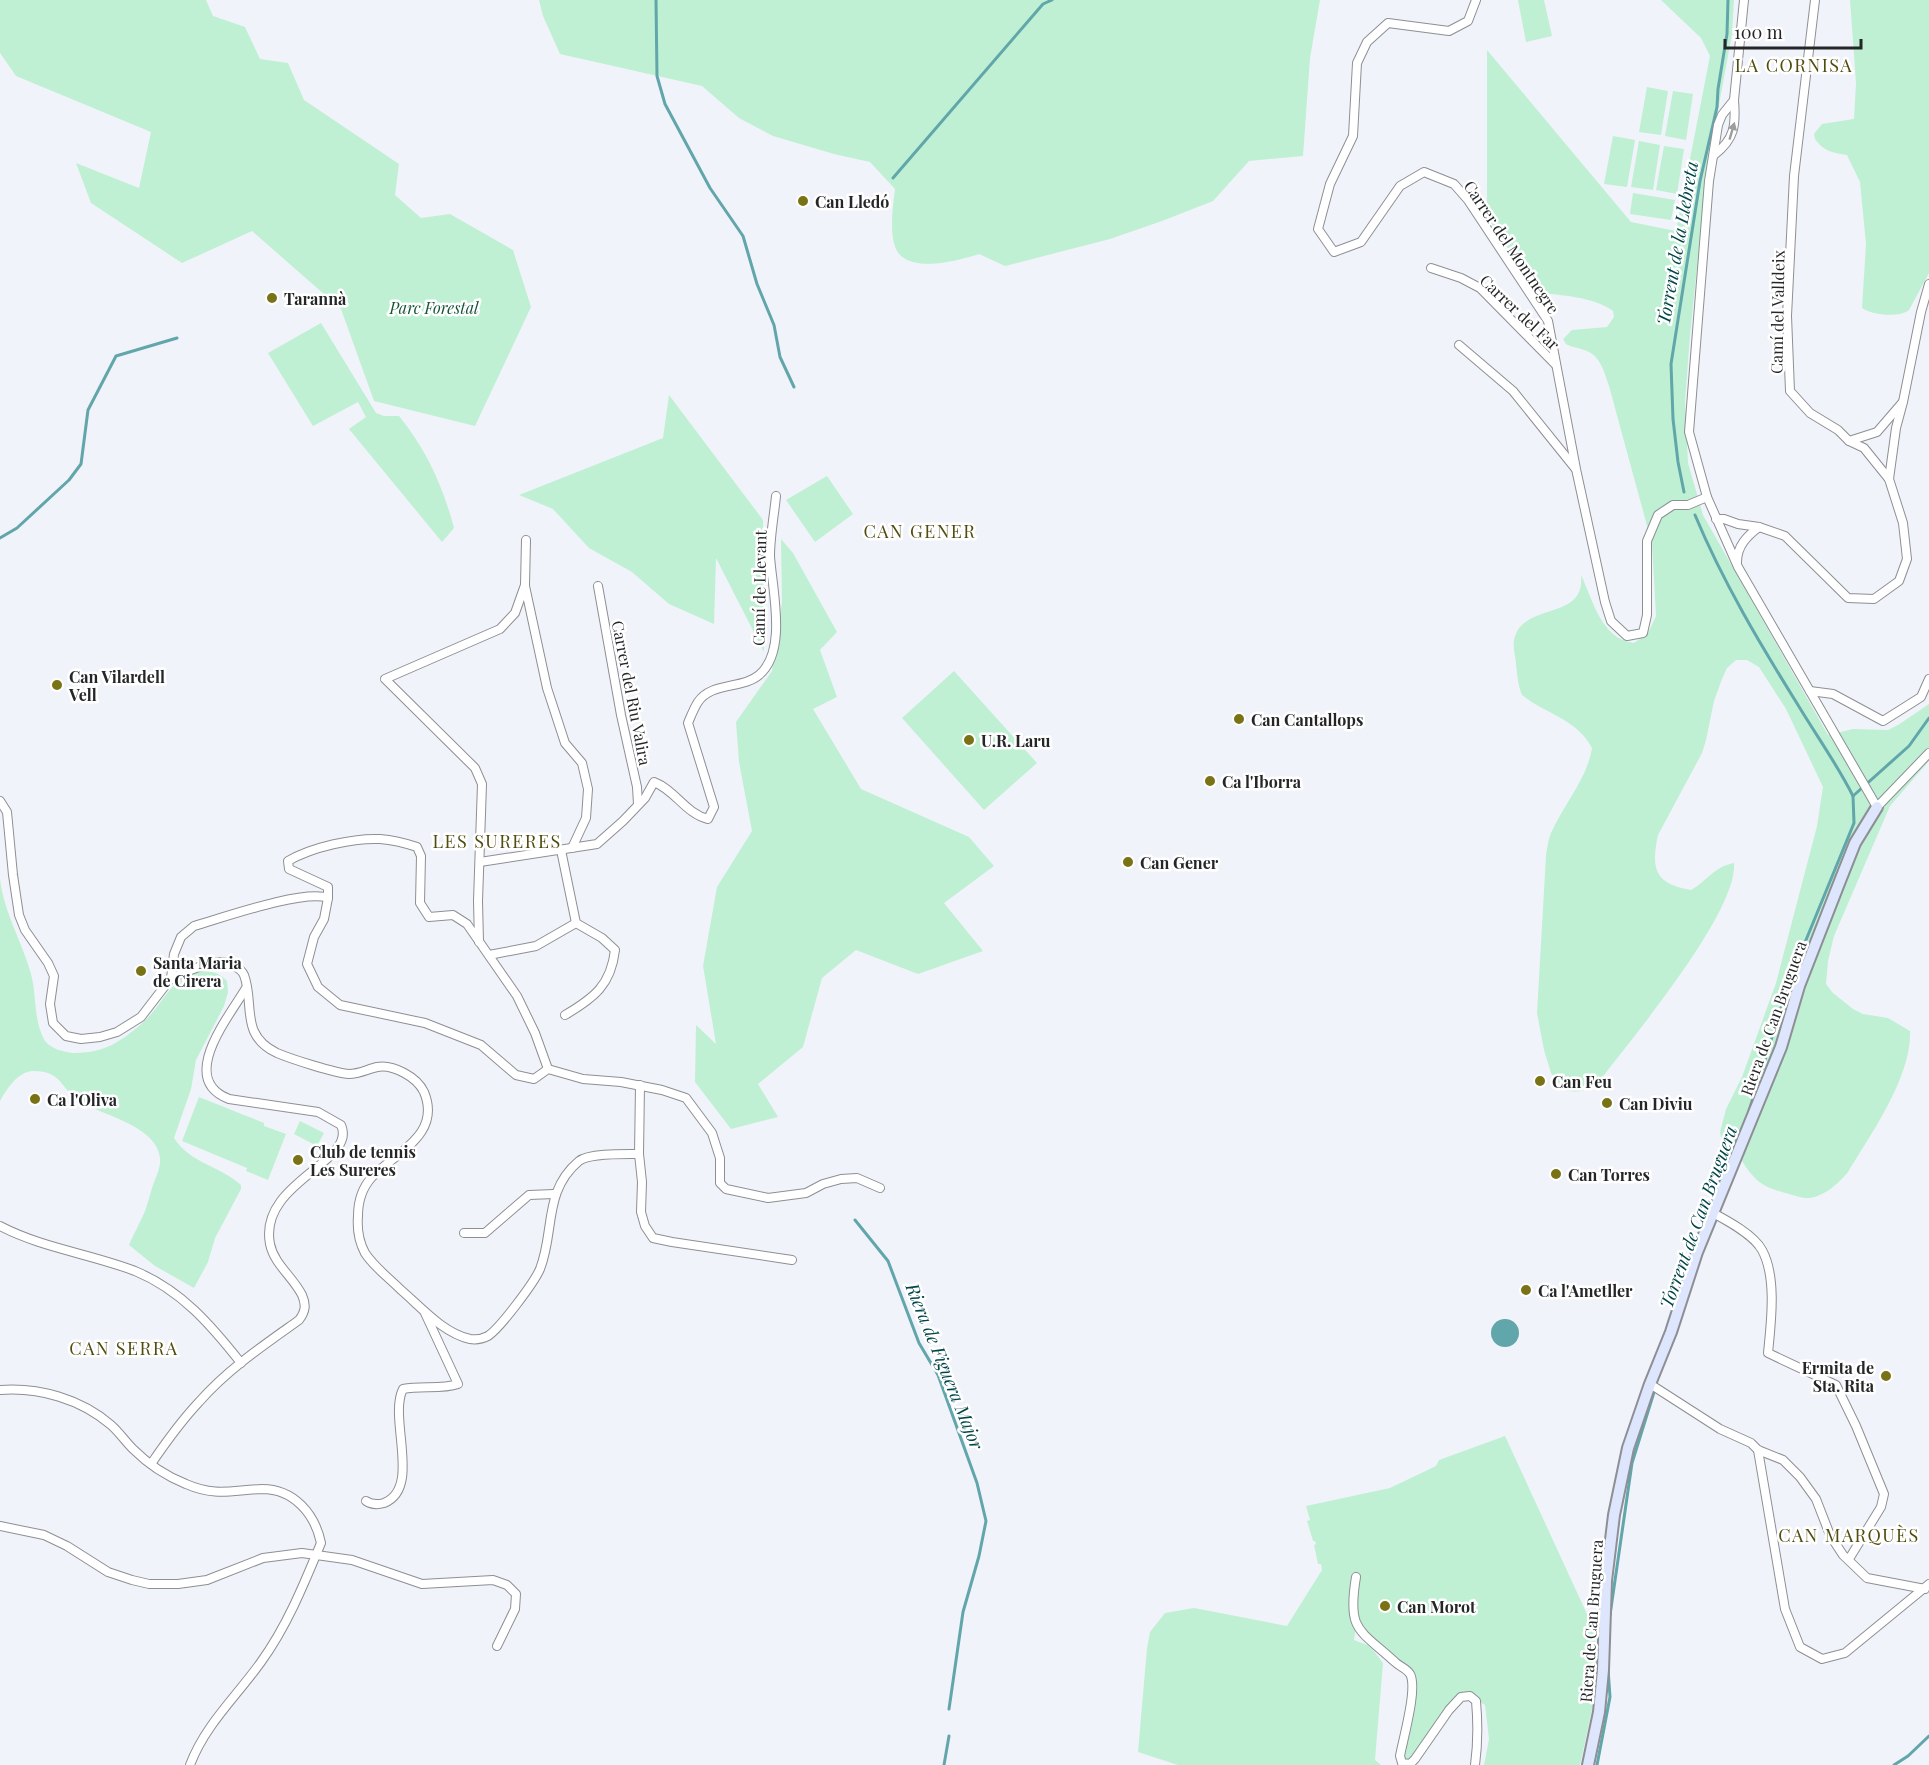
<svg xmlns="http://www.w3.org/2000/svg" width="1929" height="1765" font-family="'Playfair Display',serif">
  <style>
    .green { fill: #bff0d3 }
    .water { fill: #61a6aa }
    .lines { fill: none; stroke-linecap: round; stroke-linejoin: round }
    .stream { stroke: #61a6aa; stroke-width: 3 }
    .street-casing { stroke: #8d8f94; stroke-width: 10 }
    .secondary-casing { stroke: #8d8f94; stroke-width: 14 }
    .street { stroke: #fff; stroke-width: 8 }
    .secondary { stroke: #dee6fe; stroke-width: 10 }
    .oneway { fill: #9d9d9e }
    .poi-dot { fill: #797315; stroke: #fff; stroke-width: 2 }
    .labels { text-anchor: middle; dominant-baseline: central; stroke-width: 5; stroke-linejoin: round; paint-order: stroke }
    .poi-label { font-size: 16px; font-weight: bold; fill: #252628; stroke: #fff; text-anchor: start }
    .street-label { font-size: 16px; fill: #252628; stroke: #fff }
    .park-label { font-size: 16px; font-style: italic; fill: #165437; stroke: #fff }
    .neighbourhood-label { font-size: 18px; letter-spacing: 1.5px; fill: #514d0e; stroke: #fff }
    .water-label { font-size: 18px; font-style: italic; fill: #004548; stroke: #fff }
  </style>
  <rect width="100%" height="100%" fill="#f1f3fa"/>
  <g class="green">
    <polygon points="0,0 206,0 213,16 245,27 260,59 288,63 304,100 399,164 395,195 421,218 450,214 513,250 531,307 475,426 374,401 341,309 252,231 182,263 91,203 76,163 139,188 151,132 16,76 0,53"/>
    <path d="M539,0H1320L1310,58L1303,156L1249,161L1213,201L1162,221L1110,239L1005,266L979,254C960,260 908,275 896,249C889,234 893,205 895,189L870,162L834,154L773,136L739,118L702,86L560,54L543,16Z"/>
    <polygon points="1518,0 1544,0 1552,36 1526,42"/>
    <path d="M1661,0H1734L1732,34L1707,170L1690,335L1685,402L1688,463L1703,515L1828,735L1853,729L1888,730L1898,725L1929,704V761L1890,806L1834,936L1828,961L1826,984L1833,993L1853,1009L1863,1014L1888,1018L1910,1031C1912,1076 1871,1134 1848,1172C1838,1184 1822,1199 1805,1198C1798,1197 1790,1194 1782,1192C1771,1189 1761,1185 1754,1177C1739,1161 1744,1155 1722,1143L1720,1132L1726,1109L1742,1077L1776,983L1817,826L1823,787L1786,709L1759,667L1747,660H1736L1727,668L1722,679L1714,701L1706,740L1702,753L1658,835C1651,868 1654,884 1691,890C1707,881 1715,866 1734,863C1738,912 1633,1037 1601,1079C1589,1090 1581,1094 1565,1090L1551,1073L1544,1050L1537,1013L1546,856C1547,848 1548,840 1551,833C1564,804 1587,779 1592,748C1577,719 1545,714 1522,695C1518,685 1517,674 1516,663C1515,655 1512,644 1515,636C1527,602 1586,620 1581,575C1593,600 1601,639 1634,643L1648,633L1656,616L1652,544L1609,386C1605,374 1601,358 1589,352C1582,348 1573,348 1566,344L1563,339L1572,330L1607,327L1614,317L1613,311C1592,296 1562,296 1537,292L1487,217V50L1631,222L1676,231L1710,56L1701,38Z"/>
    <path d="M1850,0H1929V273L1909,310C1899,318 1872,315 1862,308L1866,244L1860,182L1847,155C1833,153 1823,151 1815,139L1814,134L1822,124L1854,119L1856,83Z"/>
    <polygon points="1647,87 1668,91 1661,135 1639,132"/>
    <polygon points="1673,91 1693,94 1686,140 1665,136"/>
    <polygon points="1613,136 1635,140 1627,187 1604,184"/>
    <polygon points="1639,141 1660,145 1653,190 1631,187"/>
    <polygon points="1664,146 1684,149 1677,194 1656,190"/>
    <polygon points="1633,193 1675,200 1671,220 1630,214"/>
    <path d="M321,323L376,413L384,416H399C426,449 443,486 454,528L442,542L349,429L366,417L358,402L313,426L268,353Z"/>
    <polygon points="669,395 763,520 764,652 716,558 714,624 669,604 632,572 589,548 553,509 519,495 663,438"/>
    <polygon points="827,476 853,514 815,542 786,500"/>
    <polygon points="781,539 793,553 837,632 820,650 837,697 813,709 861,789 969,837 994,866 944,903 983,951 918,974 856,950 822,978 803,1047 758,1084 778,1117 731,1129 695,1082 696,1025 716,1044 703,966 717,887 752,831 739,762 736,722 772,671 782,602"/>
    <polygon points="954,671 1037,763 984,810 902,718"/>
    <path d="M0,879C4,913 22,941 31,974C37,996 33,1020 45,1041C51,1049 64,1052 73,1053C88,1053 105,1050 117,1042C129,1035 143,1024 152,1013C168,994 179,969 207,971C216,972 221,975 227,981L228,992L224,1006L196,1060L191,1089L174,1138C191,1164 219,1165 241,1185V1189L215,1238L208,1262L194,1288L155,1266L129,1245C134,1233 140,1223 145,1211C148,1203 150,1194 153,1185C156,1177 161,1167 160,1158C157,1126 104,1116 81,1102C60,1090 64,1071 33,1071C17,1072 7,1089 0,1101Z"/>
    <polygon points="199,1097 264,1123 264,1126 286,1134 268,1180 246,1171 247,1168 182,1141"/>
    <polygon points="300,1121 324,1133 317,1146 294,1134"/>
    <polygon points="1505,1436 1592,1625 1597,1651 1599,1677 1580,1765 1484,1765 1489,1739 1485,1705 1463,1692 1459,1694 1410,1764 1402,1763 1411,1701 1411,1670 1356,1627 1354,1640 1370,1646 1383,1663 1375,1760 1381,1765 1178,1765 1138,1752 1147,1648 1150,1632 1165,1613 1194,1608 1287,1626 1322,1570 1321,1564 1318,1564 1314,1545 1316,1544 1315,1541 1313,1541 1307,1521 1310,1520 1306,1506 1390,1488 1436,1466 1439,1460"/>
  </g>
  <circle class="water" cx="1505" cy="1333" r="14"/>
  <g class="lines">
    <g class="stream">
      <polyline points="656,0 657,76 665,104 710,188 743,236 757,284 774,325 780,357 794,387"/>
      <polyline points="893,178 1043,4 1052,0"/>
      <polyline points="1684,492 1678,462 1673,419 1671,364 1700,181 1717,107 1718,89 1727,34 1728,0"/>
      <path d="M1695,515C1723,582 1760,644 1798,705C1816,735 1837,764 1853,796"/>
      <polyline points="0,538 17,528 69,480 81,464 88,410 116,356 177,338"/>
      <polyline points="1749,1111 1790,979 1854,823 1853,796 1909,746 1929,718"/>
      <polyline points="855,1220 888,1261 919,1343 938,1375 977,1483 986,1521 979,1556 963,1612 949,1709"/>
      <polyline points="1610,1615 1632,1463 1655,1389"/>
      <polyline points="944,1765 949,1736"/>
      <polyline points="1597,1765 1610,1697 1608,1669"/>
      <polyline points="1894,1765 1908,1756 1929,1736"/>
    </g>
    <g class="street-casing">
      <g id="street">
        <polyline points="1476,0 1468,21 1449,31 1388,23 1367,42 1357,63 1353,136 1330,184 1318,229 1334,252 1361,242 1400,186 1424,172 1454,184 1468,200 1548,321 1576,469 1605,602 1611,621 1627,636 1643,633 1647,615 1647,541 1658,515 1673,505 1688,505 1707,497"/>
        <polyline points="1734,100 1722,115 1718,125 1709,181 1689,432 1707,497 1738,567 1877,807 1929,753"/>
        <path d="M1714,155C1735,139 1736,125 1734,100L1744,0"/>
        <polyline points="1431,268 1461,278 1480,288 1555,364"/>
        <polyline points="1459,345 1513,391 1575,468"/>
        <polyline points="1849,441 1877,432 1902,403"/>
        <polyline points="1889,479 1896,428 1903,402 1921,312 1929,284"/>
        <polyline points="1716,519 1724,519 1738,524 1759,527 1785,536 1848,598 1874,599 1899,581 1907,559 1903,523 1889,479 1864,448 1849,441 1838,430 1810,413 1790,391 1787,316 1794,176 1815,0"/>
        <path d="M1737,562C1737,546 1747,536 1759,527"/>
        <polyline points="525,586 547,688 565,743 582,763 588,789 586,818 572,848"/>
        <polyline points="598,586 621,715 637,787 638,804"/>
        <polyline points="1810,691 1833,694 1883,721 1921,697 1929,679"/>
        <path d="M0,801L7,812L13,875L19,915L25,930L48,963L54,976L50,1004L53,1023L66,1036L81,1039L100,1037L117,1032L141,1017L171,978L174,954L181,937L194,926C222,918 304,889 328,898L324,919L314,937L307,964L318,987L340,1005L425,1023L481,1045L516,1075L534,1079L548,1069L583,1079L621,1082L662,1090L686,1098L712,1133L720,1158V1183L726,1189L768,1198L806,1193L823,1184L841,1179L857,1178L880,1188"/>
        <path d="M561,850L576,923L602,938L615,950C611,985 594,998 565,1015"/>
        <path d="M480,862L597,844L623,821L645,798L654,782C675,790 686,814 708,819L714,807L688,723C691,716 694,708 698,702C711,682 743,689 759,675C788,651 772,589 770,556C770,537 774,516 776,496"/>
        <path d="M328,898V887L289,869L288,861C312,847 353,838 380,839C393,840 405,843 417,847L421,856L420,903L429,917L453,915L467,924L517,996L535,1033L548,1069"/>
        <polyline points="479,942 478,901 482,784 475,768 385,679 500,629 515,613 525,585 526,540"/>
        <polyline points="489,955 536,946 576,923"/>
        <path d="M171,978C186,972 204,963 221,962C228,962 241,968 244,975C255,1004 239,1035 277,1053C291,1059 335,1073 349,1074C359,1074 368,1069 377,1067C393,1064 417,1077 424,1092C442,1135 395,1153 372,1177C362,1188 358,1202 358,1216C357,1228 359,1242 365,1253C374,1267 389,1278 401,1290C421,1307 443,1333 470,1339C476,1340 482,1339 488,1336C500,1328 534,1283 540,1269C555,1231 543,1191 579,1161C589,1153 625,1154 639,1154"/>
        <polyline points="640,1085 639,1154 642,1182 641,1212 645,1226 653,1238 672,1242 792,1260"/>
        <path d="M1713,1213C1728,1221 1754,1235 1762,1250C1777,1277 1771,1323 1768,1353L1836,1385L1856,1426L1884,1494L1881,1507L1849,1559"/>
        <path d="M0,1226C42,1248 91,1254 135,1271C181,1290 211,1325 241,1363"/>
        <polyline points="464,1233 485,1233 529,1195 554,1194"/>
        <polyline points="1650,1384 1720,1429 1751,1443 1758,1450 1783,1460 1800,1477 1816,1499 1830,1535 1843,1555 1867,1578 1925,1589"/>
        <path d="M0,1390C39,1387 81,1399 111,1425C119,1432 125,1441 133,1449C148,1464 166,1476 186,1484C216,1497 232,1490 262,1489C294,1489 315,1514 321,1543C304,1584 287,1626 261,1662C236,1697 205,1725 190,1765"/>
        <polyline points="1758,1450 1785,1609 1800,1647 1822,1659 1845,1653 1929,1584"/>
        <path d="M151,1464C166,1442 181,1421 199,1402C228,1369 264,1345 299,1320C306,1311 306,1304 302,1295C293,1277 274,1264 270,1244C258,1182 358,1162 341,1125L318,1112L229,1099C177,1079 229,1017 246,988"/>
        <path d="M366,1501C372,1505 377,1505 384,1503C422,1488 388,1418 403,1389C422,1385 440,1390 458,1384L425,1313"/>
        <polyline points="0,1526 44,1535 67,1546 108,1572 132,1580 149,1584 178,1584 207,1580 263,1558 302,1553 352,1560 422,1584 493,1580 507,1585 516,1594 515,1609 497,1646"/>
        <path d="M1356,1577C1347,1631 1359,1629 1395,1662C1399,1666 1407,1669 1410,1674C1418,1688 1403,1739 1400,1756L1402,1763L1410,1764L1415,1759L1449,1710L1461,1697L1470,1696L1476,1701C1478,1723 1478,1743 1475,1765"/>
      </g>
    </g>
    <g class="secondary-casing">
      <polyline id="secondary" points="1588,1765 1599,1712 1603,1670 1606,1581 1614,1515 1628,1448 1650,1384 1671,1332 1697,1252 1781,1047 1799,986 1838,886 1855,843 1877,807"/>
    </g>
    <use href="#street" class="street"/>
    <use href="#secondary" class="secondary"/>
  </g>
  <defs><path id="oneway-solid" d="M-6-.8H1V-3.2L6.5 0L1 3.2V.8H-6Z" transform="scale(1.5)"/></defs>
  <use class="oneway" href="#oneway-solid" transform="translate(1732 131) rotate(-74)"/>
  <g class="poi-dot">
    <circle cx="803" cy="201" r="6"/>
    <circle cx="272" cy="298" r="6"/>
    <circle cx="57" cy="685" r="6"/>
    <circle cx="1239" cy="719" r="6"/>
    <circle cx="969" cy="740" r="6"/>
    <circle cx="1210" cy="781" r="6"/>
    <circle cx="1128" cy="862" r="6"/>
    <circle cx="141" cy="971" r="6"/>
    <circle cx="1540" cy="1081" r="6"/>
    <circle cx="35" cy="1099" r="6"/>
    <circle cx="1607" cy="1103" r="6"/>
    <circle cx="298" cy="1160" r="6"/>
    <circle cx="1556" cy="1174" r="6"/>
    <circle cx="1526" cy="1290" r="6"/>
    <circle cx="1886" cy="1376" r="6"/>
    <circle cx="1385" cy="1606" r="6"/>
  </g>
  <g class="labels">
    <g class="poi-label">
      <text x="815" y="201">Can Lledó</text>
      <text x="284" y="298">Tarannà</text>
      <text x="69" y="676">Can Vilardell<tspan x="69" dy="18">Vell</tspan></text>
      <text x="1251" y="719">Can Cantallops</text>
      <text x="981" y="740">U.R. Laru</text>
      <text x="1222" y="781">Ca l'Iborra</text>
      <text x="1140" y="862">Can Gener</text>
      <text x="153" y="962">Santa Maria<tspan x="153" dy="18">de Cirera</tspan></text>
      <text x="1552" y="1081">Can Feu</text>
      <text x="47" y="1099">Ca l'Oliva</text>
      <text x="1619" y="1103">Can Diviu</text>
      <text x="310" y="1151">Club de tennis<tspan x="310" dy="18">Les Sureres</tspan></text>
      <text x="1568" y="1174">Can Torres</text>
      <text x="1538" y="1290">Ca l'Ametller</text>
      <text x="1874" y="1367" text-anchor="end">Ermita de<tspan x="1874" dy="18">Sta. Rita</tspan></text>
      <text x="1397" y="1606">Can Morot</text>
    </g>
    <g class="street-label">
      <text transform="translate(1512 247) rotate(56)">Carrer del Montnegre</text>
      <text transform="translate(1520 312) rotate(43)">Carrer del Far</text>
      <text transform="translate(1777 312) rotate(-89)">Camí del Valldeix</text>
      <text transform="translate(759 588) rotate(-89)">Camí de Llevant</text>
      <text transform="translate(632 693) rotate(79)">Carrer del Riu Valira</text>
      <text transform="translate(1773 1018) rotate(-70)">Riera de Can Bruguera</text>
      <text transform="translate(1591 1621) rotate(-86)">Riera de Can Bruguera</text>
    </g>
    <g class="park-label">
      <text x="434" y="307">Parc Forestal</text>
    </g>
    <g class="neighbourhood-label">
      <text x="1794" y="65">LA CORNISA</text>
      <text x="920" y="531">CAN GENER</text>
      <text x="497" y="841">LES SURERES</text>
      <text x="124" y="1348">CAN SERRA</text>
      <text x="1849" y="1535">CAN MARQUÈS</text>
    </g>
    <g class="water-label">
      <text transform="translate(1677 243) rotate(-80)">Torrent de la Llebreta</text>
      <text transform="translate(1698 1217) rotate(-70)">Torrent de Can Bruguera</text>
      <text transform="translate(945 1366) rotate(68)">Riera de Figuera Major</text>
    </g>
  </g>
  <path d="M1725 39v9h136v-9" fill="none" stroke="#252628" stroke-width="3"/>
  <text x="1734" y="39" font-size="18" fill="#252628" stroke="#ffffff" stroke-width="4.5" paint-order="stroke">100 m</text>
</svg>
